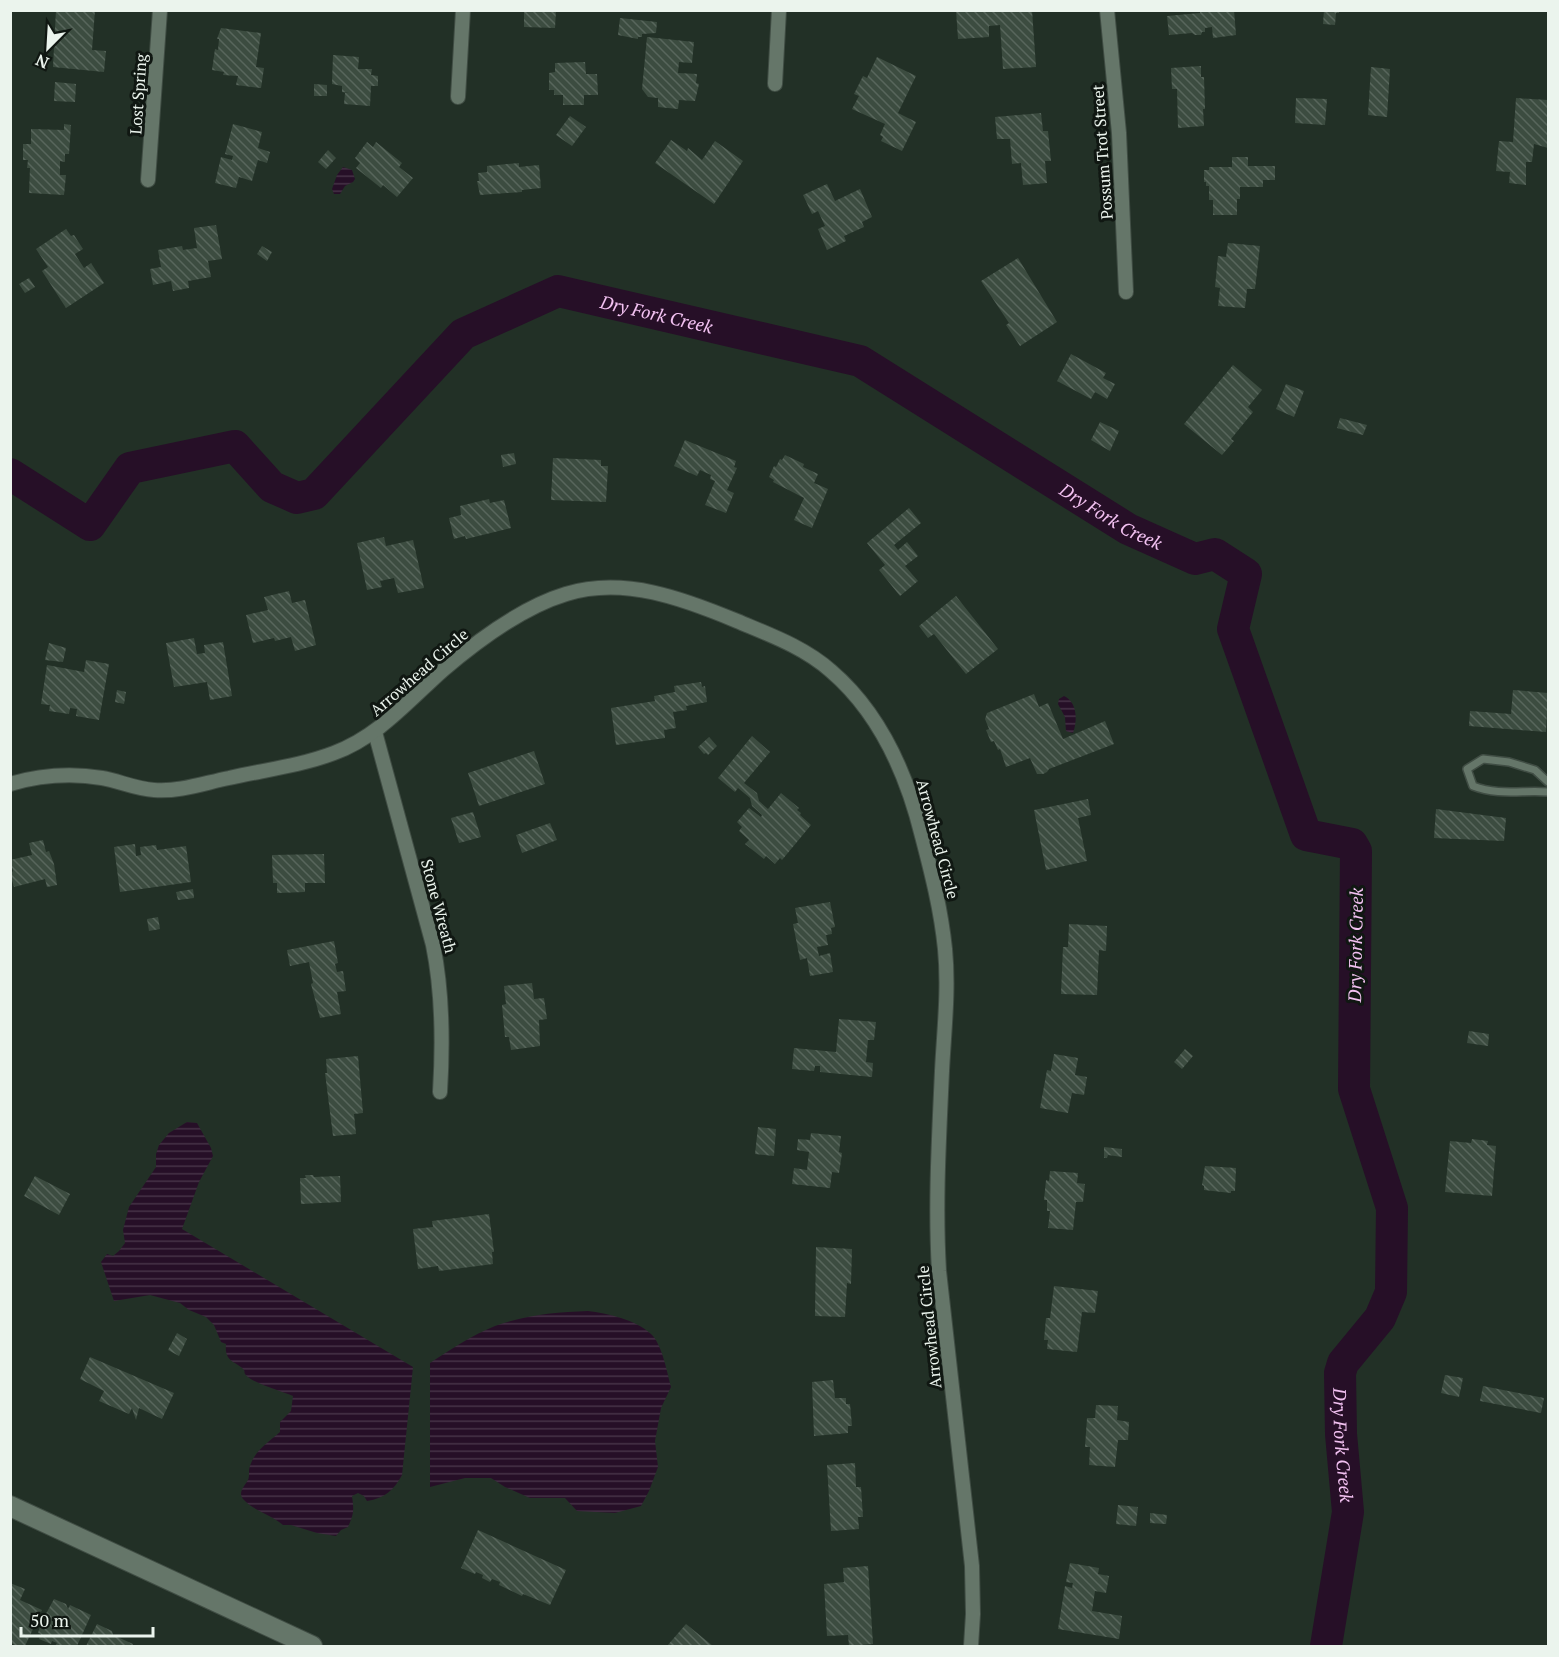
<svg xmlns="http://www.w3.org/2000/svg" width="1559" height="1657" font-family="'PT Serif',serif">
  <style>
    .water { fill: url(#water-rules) }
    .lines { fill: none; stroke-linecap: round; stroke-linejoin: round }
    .river { stroke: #260f27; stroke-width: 32 }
    .building { fill: url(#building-back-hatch) }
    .lane-casing { stroke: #404d44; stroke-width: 10 }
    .street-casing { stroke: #404d44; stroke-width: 16 }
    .secondary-casing { stroke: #404d44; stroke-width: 22 }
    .lane { stroke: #657669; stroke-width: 7 }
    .street { stroke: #657669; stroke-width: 14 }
    .secondary { stroke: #657669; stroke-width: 20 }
    .labels { text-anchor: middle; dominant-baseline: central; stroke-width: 6; stroke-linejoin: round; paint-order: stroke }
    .street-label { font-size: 16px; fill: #ebf4ed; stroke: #101712 }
    .water-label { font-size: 18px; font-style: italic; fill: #f2c1f1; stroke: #101712 }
  </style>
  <defs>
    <pattern id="water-rules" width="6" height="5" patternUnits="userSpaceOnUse" patternTransform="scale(1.5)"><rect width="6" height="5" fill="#260f27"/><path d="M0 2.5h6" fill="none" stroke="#463347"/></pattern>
    <pattern id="building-back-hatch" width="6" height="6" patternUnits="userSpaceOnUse" patternTransform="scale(1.5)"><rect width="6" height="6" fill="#3c4c40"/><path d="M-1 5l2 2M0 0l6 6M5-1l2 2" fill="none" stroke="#58665c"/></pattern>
  </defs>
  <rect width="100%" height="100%" fill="#223026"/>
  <g class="water">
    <polygon points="343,167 352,170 355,179 353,182 345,186 340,194 334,194 332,189 337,175"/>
    <path d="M1064,696C1077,702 1078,720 1073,733L1066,731L1065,717L1058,704L1059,699Z"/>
    <path d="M187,1122L197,1123L211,1148L213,1156L199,1182L182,1229L413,1367L402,1475C394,1490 385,1498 367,1501L364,1496L358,1493L352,1496C354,1511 354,1513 348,1527L341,1530L336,1536L317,1533L291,1525H283C272,1515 254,1511 244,1500C237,1493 244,1487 248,1480C250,1475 248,1471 250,1466C255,1450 269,1442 280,1432V1422L291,1411L293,1396C282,1391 251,1383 245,1374C244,1373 245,1371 244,1370C237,1361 224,1363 226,1344L221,1342L214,1325L206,1317L189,1310L180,1303L150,1295L114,1301L101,1262L107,1254L113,1256L119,1251L125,1243L123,1230L129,1207L156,1167V1154L159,1145L169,1133Z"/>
    <path d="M588,1311C607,1313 636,1320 651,1334C662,1344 667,1372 671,1387L661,1408L655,1441L658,1467L649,1491L641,1506L615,1513L577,1511L565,1498H530L505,1487L491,1478H465L430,1487V1363C450,1350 472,1335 495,1326C525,1315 557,1312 588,1311Z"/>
  </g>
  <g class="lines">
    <path class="river" id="s1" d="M10,474L90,525L130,468L235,446L272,487L297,498L314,494L463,334L558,291L860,361L1128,529L1195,559L1215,554L1246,574L1233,629L1306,835L1352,844L1356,851L1354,1089L1392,1208L1391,1292L1380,1318L1343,1363L1340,1373L1341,1434L1348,1512L1326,1646"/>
  </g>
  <g class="building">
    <polygon points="56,10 95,10 92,50 106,51 104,72 53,67"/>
    <polygon points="524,10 556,10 555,28 524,27"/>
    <polygon points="956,10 1032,10 1036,67 1003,69 1000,25 989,26 989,37 958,39"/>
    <polygon points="1200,10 1234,10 1236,35 1213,38 1212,27 1205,28 1205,32 1202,32 1201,35 1195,35 1192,33 1169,35 1167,16 1200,13"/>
    <polygon points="1324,10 1339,10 1339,13 1336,13 1335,25 1323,24"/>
    <polygon points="620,18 657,22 656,33 642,34 642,37 638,37 638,39 618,35"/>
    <polygon points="221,28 261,33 256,67 264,68 261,88 236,85 238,76 223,75 224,72 212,70 215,49 218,50 219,39 217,39"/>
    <polygon points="647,37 694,42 692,63 679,62 678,73 697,74 696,83 699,84 695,101 679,100 678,109 658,107 658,98 648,97 642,89"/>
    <polygon points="333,55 359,57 358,69 372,69 371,75 378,76 378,86 371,86 370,106 344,104 345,93 349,93 342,92 342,86 332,84"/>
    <polygon points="877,57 916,76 898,113 916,122 902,151 881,141 883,137 880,135 885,124 852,109 859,96 854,94 863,76 867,78"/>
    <polygon points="585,62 586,74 597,74 598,95 584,95 584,105 563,105 563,95 554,95 554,90 549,90 549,73 555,72 555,63"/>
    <polygon points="1201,66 1201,77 1204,77 1205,109 1203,109 1204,126 1178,128 1177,89 1172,89 1171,68"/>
    <polygon points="1371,67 1390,69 1387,117 1368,115"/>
    <polygon points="55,82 76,84 75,102 54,101"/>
    <polygon points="314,84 327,85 327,96 314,96"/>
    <polygon points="1296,98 1327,99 1325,125 1295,123"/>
    <polygon points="1516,98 1548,100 1548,148 1534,144 1532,162 1526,162 1526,185 1509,183 1510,172 1496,171 1499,141 1513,142"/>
    <polygon points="1041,113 1043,131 1048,131 1051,161 1045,161 1047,183 1023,185 1021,163 1012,164 1010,139 997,139 995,117"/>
    <polygon points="570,116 586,127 572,146 556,135"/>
    <polygon points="64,124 71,125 69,154 65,154 65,162 60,161 60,175 66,175 64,195 29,193 30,168 27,168 28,160 23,160 23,144 31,144 31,129 64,130"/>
    <polygon points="233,124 262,132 258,148 270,152 267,163 258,160 252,181 239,177 236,188 215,183 221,157 232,160 233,156 225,154"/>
    <polygon points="671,140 687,151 688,148 702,160 715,141 743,161 714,204 655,163"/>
    <polygon points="367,142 373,147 376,142 402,163 399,167 413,178 397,197 383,185 381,188 356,168 360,163 355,158"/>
    <polygon points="328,150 336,158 326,169 318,162"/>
    <polygon points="1232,157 1248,157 1248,166 1275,166 1275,180 1263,180 1263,187 1240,187 1240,199 1237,199 1237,215 1213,215 1213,200 1209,200 1209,186 1206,186 1206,182 1204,182 1204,170 1209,170 1209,167 1232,167"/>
    <polygon points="519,163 519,167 539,165 541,188 522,190 522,192 480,195 477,181 479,181 478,173 487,172 487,166"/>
    <polygon points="827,184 835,201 860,189 872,217 862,222 864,227 844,236 846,241 827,250 818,229 825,226 818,211 812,214 803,195"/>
    <polygon points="216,225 222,259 208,261 211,277 188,281 189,288 173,291 171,281 153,285 150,269 161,267 158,250 182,246 183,250 197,248 194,228"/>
    <polygon points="66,229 71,236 74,235 83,249 75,254 84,268 91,263 104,283 66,308 42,271 48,267 36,249"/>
    <polygon points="1228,243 1260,246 1255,289 1247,289 1245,308 1218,306 1220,288 1215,287 1218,256 1226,257"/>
    <polygon points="262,246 272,252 267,261 257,254"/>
    <polygon points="1018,258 1057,322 1020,346 1006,325 1009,323 981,281"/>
    <polygon points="29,278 35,287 25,293 19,284"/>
    <polygon points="1071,354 1106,373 1103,378 1115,384 1107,399 1095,392 1091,399 1057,381"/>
    <polygon points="1233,365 1262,390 1248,407 1253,412 1231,439 1234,441 1222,455 1184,424"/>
    <polygon points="1286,384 1304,391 1294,417 1276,409"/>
    <polygon points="1340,418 1367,425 1363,435 1337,428"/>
    <polygon points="1100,422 1119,431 1110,451 1091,440"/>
    <polygon points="685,440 736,461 734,467 737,468 727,490 734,493 726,513 705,505 715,481 710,479 711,475 700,470 697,476 674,466"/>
    <polygon points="514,453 516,464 503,467 501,455"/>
    <polygon points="785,455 804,464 803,467 818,474 814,483 828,489 812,528 794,520 804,498 773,482 774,480 769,477 774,466 776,467 780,459 782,460"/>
    <polygon points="553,458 601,460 601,466 608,466 606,502 551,500"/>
    <polygon points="489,499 490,503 504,500 511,528 466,539 465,536 454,539 449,518 461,515 460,506"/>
    <polygon points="909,508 921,523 894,545 898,550 907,542 918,556 905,566 918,581 900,596 879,570 885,565 867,543"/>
    <polygon points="384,537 386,546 413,540 424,588 398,593 394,578 380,581 382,587 367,590 357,543"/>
    <polygon points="289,591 292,603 305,600 316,645 295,651 291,637 275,641 274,638 253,643 246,615 268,610 264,597"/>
    <polygon points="956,596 998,649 966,674 934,634 928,638 919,626"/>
    <polygon points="194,638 197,654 205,653 204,645 223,642 232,696 210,700 207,682 174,687 166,643"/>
    <polygon points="49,643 66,648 63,662 45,660"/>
    <polygon points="86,660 109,664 99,720 76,716 77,709 70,708 69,714 49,711 50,705 41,704 47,665 84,672"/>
    <polygon points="701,682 702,687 705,686 707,702 686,706 687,710 673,712 676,728 664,730 665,738 616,745 611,708 655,701 654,696 675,692 674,686"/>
    <polygon points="117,690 126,692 124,704 115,702"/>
    <polygon points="1513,690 1548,693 1546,732 1469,726 1470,711 1511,714"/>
    <polygon points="1034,694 1039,707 1048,703 1063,739 1105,721 1114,744 1049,769 1047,772 1043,774 1037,774 1030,758 1006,767 1000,749 998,750 994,741 991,742 986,730 989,729 985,719 987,713"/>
    <polygon points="752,736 770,752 744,783 757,793 759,801 768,809 781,793 799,808 797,810 801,813 800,815 811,825 782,860 780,858 775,864 766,856 764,859 745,844 749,840 739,831 742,827 737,822 749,808 761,817 762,815 752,806 750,798 738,788 735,792 718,778"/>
    <polygon points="709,737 717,746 708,755 706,753 704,754 698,747"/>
    <polygon points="534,751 545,784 479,806 468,773"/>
    <polygon points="1088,799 1091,815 1078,818 1087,861 1046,870 1034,810"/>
    <polygon points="1436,809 1506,818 1504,841 1434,838"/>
    <polygon points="473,812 481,837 459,843 451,818"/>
    <polygon points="550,823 557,840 522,853 516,835"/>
    <polygon points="43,840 46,852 49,851 54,864 57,885 47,887 45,879 14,887 10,874 13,871 10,860 32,855 29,843"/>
    <polygon points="135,844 136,856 141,855 140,847 156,845 157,850 186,846 191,882 120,892 114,847"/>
    <polygon points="324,854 325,883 305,883 305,892 277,893 277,883 273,883 272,855"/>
    <polygon points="193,889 194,898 178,900 176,892"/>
    <polygon points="830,902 835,927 831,928 832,934 826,935 828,945 817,947 819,956 830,953 833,972 810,976 807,958 800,960 793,924 798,923 795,908"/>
    <polygon points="158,917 160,929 149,931 147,919"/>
    <polygon points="1069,924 1107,926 1106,951 1099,950 1097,995 1061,994 1063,947 1068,947"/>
    <polygon points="334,941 338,963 335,964 337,972 343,971 346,991 337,992 341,1014 320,1018 311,984 313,983 309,962 290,966 287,950"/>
    <polygon points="532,983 534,999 544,998 547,1019 539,1020 540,1046 511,1050 509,1037 505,1037 502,1005 506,1004 504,986"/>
    <polygon points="839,1019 876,1022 874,1040 868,1040 866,1062 873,1063 872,1077 820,1072 820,1066 815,1066 814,1071 792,1069 794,1048 836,1052"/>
    <polygon points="1469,1031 1489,1034 1488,1046 1467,1043"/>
    <polygon points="1185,1049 1193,1056 1182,1069 1174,1062"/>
    <polygon points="1054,1054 1078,1058 1075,1075 1087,1077 1084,1095 1072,1093 1068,1113 1040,1108 1047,1070 1051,1071"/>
    <polygon points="358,1056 363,1113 354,1114 356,1134 333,1136 325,1073 327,1073 326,1059"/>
    <polygon points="758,1127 776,1129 774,1156 755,1154"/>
    <polygon points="811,1133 841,1136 839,1152 842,1153 841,1160 839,1173 832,1172 830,1188 792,1184 794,1168 807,1170 809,1152 797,1150 798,1139 810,1140"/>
    <polygon points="1472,1139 1488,1141 1487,1145 1496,1146 1492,1196 1445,1192 1450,1141 1471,1143"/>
    <polygon points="1104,1147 1122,1149 1122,1157 1108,1155 1107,1158 1104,1158"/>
    <polygon points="1205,1166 1236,1168 1235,1191 1231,1191 1231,1193 1204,1190 1204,1186 1202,1185"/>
    <polygon points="1050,1171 1078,1173 1077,1183 1085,1184 1083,1202 1076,1202 1073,1230 1048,1228 1050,1211 1047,1211 1047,1200 1044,1200 1046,1180 1049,1181"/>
    <polygon points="305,1175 313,1175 314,1177 340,1176 341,1202 301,1204 300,1178 306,1178"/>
    <polygon points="35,1176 70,1194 59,1215 24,1196"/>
    <polygon points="489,1214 494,1252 492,1252 493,1264 439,1271 438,1266 418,1269 413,1229 433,1227 432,1221"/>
    <polygon points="816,1247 852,1249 851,1284 847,1283 845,1317 815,1316"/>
    <polygon points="1054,1286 1098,1291 1095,1313 1082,1312 1077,1352 1047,1349 1048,1340 1044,1340 1046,1318 1050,1318"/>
    <polygon points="177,1333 187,1339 179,1356 168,1350"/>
    <polygon points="90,1357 174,1393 162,1419 139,1408 136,1420 132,1408 129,1414 99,1401 104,1391 80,1379"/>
    <polygon points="1445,1375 1463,1378 1459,1397 1441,1393"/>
    <polygon points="833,1380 835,1398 846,1398 846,1404 850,1404 852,1426 848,1426 848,1433 814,1436 812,1382"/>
    <polygon points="1483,1386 1544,1398 1541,1413 1480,1401"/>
    <polygon points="1096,1405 1118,1406 1117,1420 1129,1422 1128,1440 1118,1440 1115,1467 1089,1465 1090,1447 1085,1447 1087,1418 1095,1418"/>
    <polygon points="855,1463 856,1487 861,1487 863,1517 858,1517 859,1529 831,1531 827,1465"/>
    <polygon points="1118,1505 1138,1507 1136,1526 1116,1524"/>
    <polygon points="1150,1513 1167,1515 1166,1524 1150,1523"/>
    <polygon points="478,1530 566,1570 550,1605 523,1594 522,1596 499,1585 500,1582 492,1579 490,1582 482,1578 483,1575 476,1572 475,1574 461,1568"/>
    <polygon points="1070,1563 1099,1568 1098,1574 1109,1576 1106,1593 1095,1591 1092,1611 1122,1616 1119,1639 1058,1629 1065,1586 1072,1588 1073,1583 1066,1582"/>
    <polygon points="868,1566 873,1644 849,1646 848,1635 827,1636 824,1584 844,1582 843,1568"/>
    <polygon points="10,1583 25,1589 20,1600 42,1610 25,1646 17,1646 10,1643"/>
    <polygon points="54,1599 66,1604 68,1609 70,1605 91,1615 77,1646 55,1646 57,1643 52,1641 51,1644 39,1639 41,1634 38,1633 41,1623"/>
    <polygon points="97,1624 112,1631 113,1635 133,1644 132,1646 86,1646"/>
    <polygon points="686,1624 713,1646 667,1646"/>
  </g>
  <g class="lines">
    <g class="lane-casing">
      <path id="lane" d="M1548,782L1535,770L1509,762L1483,759L1467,769L1473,786C1499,796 1522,790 1548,792"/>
    </g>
    <g class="street-casing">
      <g id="street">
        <polyline points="1107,10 1119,133 1126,292"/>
        <polyline points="775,84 779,10"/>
        <polyline points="458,97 463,10"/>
        <polyline points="148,180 160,10"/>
        <path d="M375,732L433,945C443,994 443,1043 440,1092"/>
        <path d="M10,784C41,775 71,773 102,778C119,781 136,789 154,790C180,792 204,783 229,778C264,770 300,766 334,753C378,737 408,701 443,670C477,641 523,607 566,594C624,576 684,599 737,621C770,635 804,647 831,671C880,713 907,775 922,836C932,874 941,910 945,949C949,990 944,1031 942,1071C939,1138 935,1204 939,1271L972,1566L973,1614L971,1646"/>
      </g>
    </g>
    <g class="secondary-casing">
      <polyline id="secondary" points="10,1506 312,1646"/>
    </g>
    <use href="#lane" class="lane"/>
    <use href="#street" class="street"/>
    <use href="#secondary" class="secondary"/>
  </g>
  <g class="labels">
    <g class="street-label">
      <text transform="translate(138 94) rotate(-86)">Lost Spring</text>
      <text transform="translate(1102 152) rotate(-94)">Possum Trot Street</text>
      <text transform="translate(419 672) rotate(-41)">Arrowhead Circle</text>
      <text transform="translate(938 839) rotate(75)">Arrowhead Circle</text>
      <text transform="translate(439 906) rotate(75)">Stone Wreath</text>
      <text transform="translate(929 1327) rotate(-96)">Arrowhead Circle</text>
    </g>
    <g class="water-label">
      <text stroke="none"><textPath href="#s1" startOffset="796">Dry Fork Creek</textPath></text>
      <text stroke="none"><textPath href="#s1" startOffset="1300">Dry Fork Creek</textPath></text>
      <text transform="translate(1355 945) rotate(-89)">Dry Fork Creek</text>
      <text stroke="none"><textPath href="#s1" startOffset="2398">Dry Fork Creek</textPath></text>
    </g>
  </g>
  <rect width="1559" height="1657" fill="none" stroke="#ebf4ed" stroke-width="24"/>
  <g transform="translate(48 48) rotate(204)" stroke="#101712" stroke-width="4.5" paint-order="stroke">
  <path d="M0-4.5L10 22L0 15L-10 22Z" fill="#ebf4ed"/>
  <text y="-9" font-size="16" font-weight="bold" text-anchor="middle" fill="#ebf4ed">N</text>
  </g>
  <path d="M21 1627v9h132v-9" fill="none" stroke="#ebf4ed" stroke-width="3"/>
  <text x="30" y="1627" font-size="18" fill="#ebf4ed" stroke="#101712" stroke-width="4.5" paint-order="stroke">50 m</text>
</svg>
